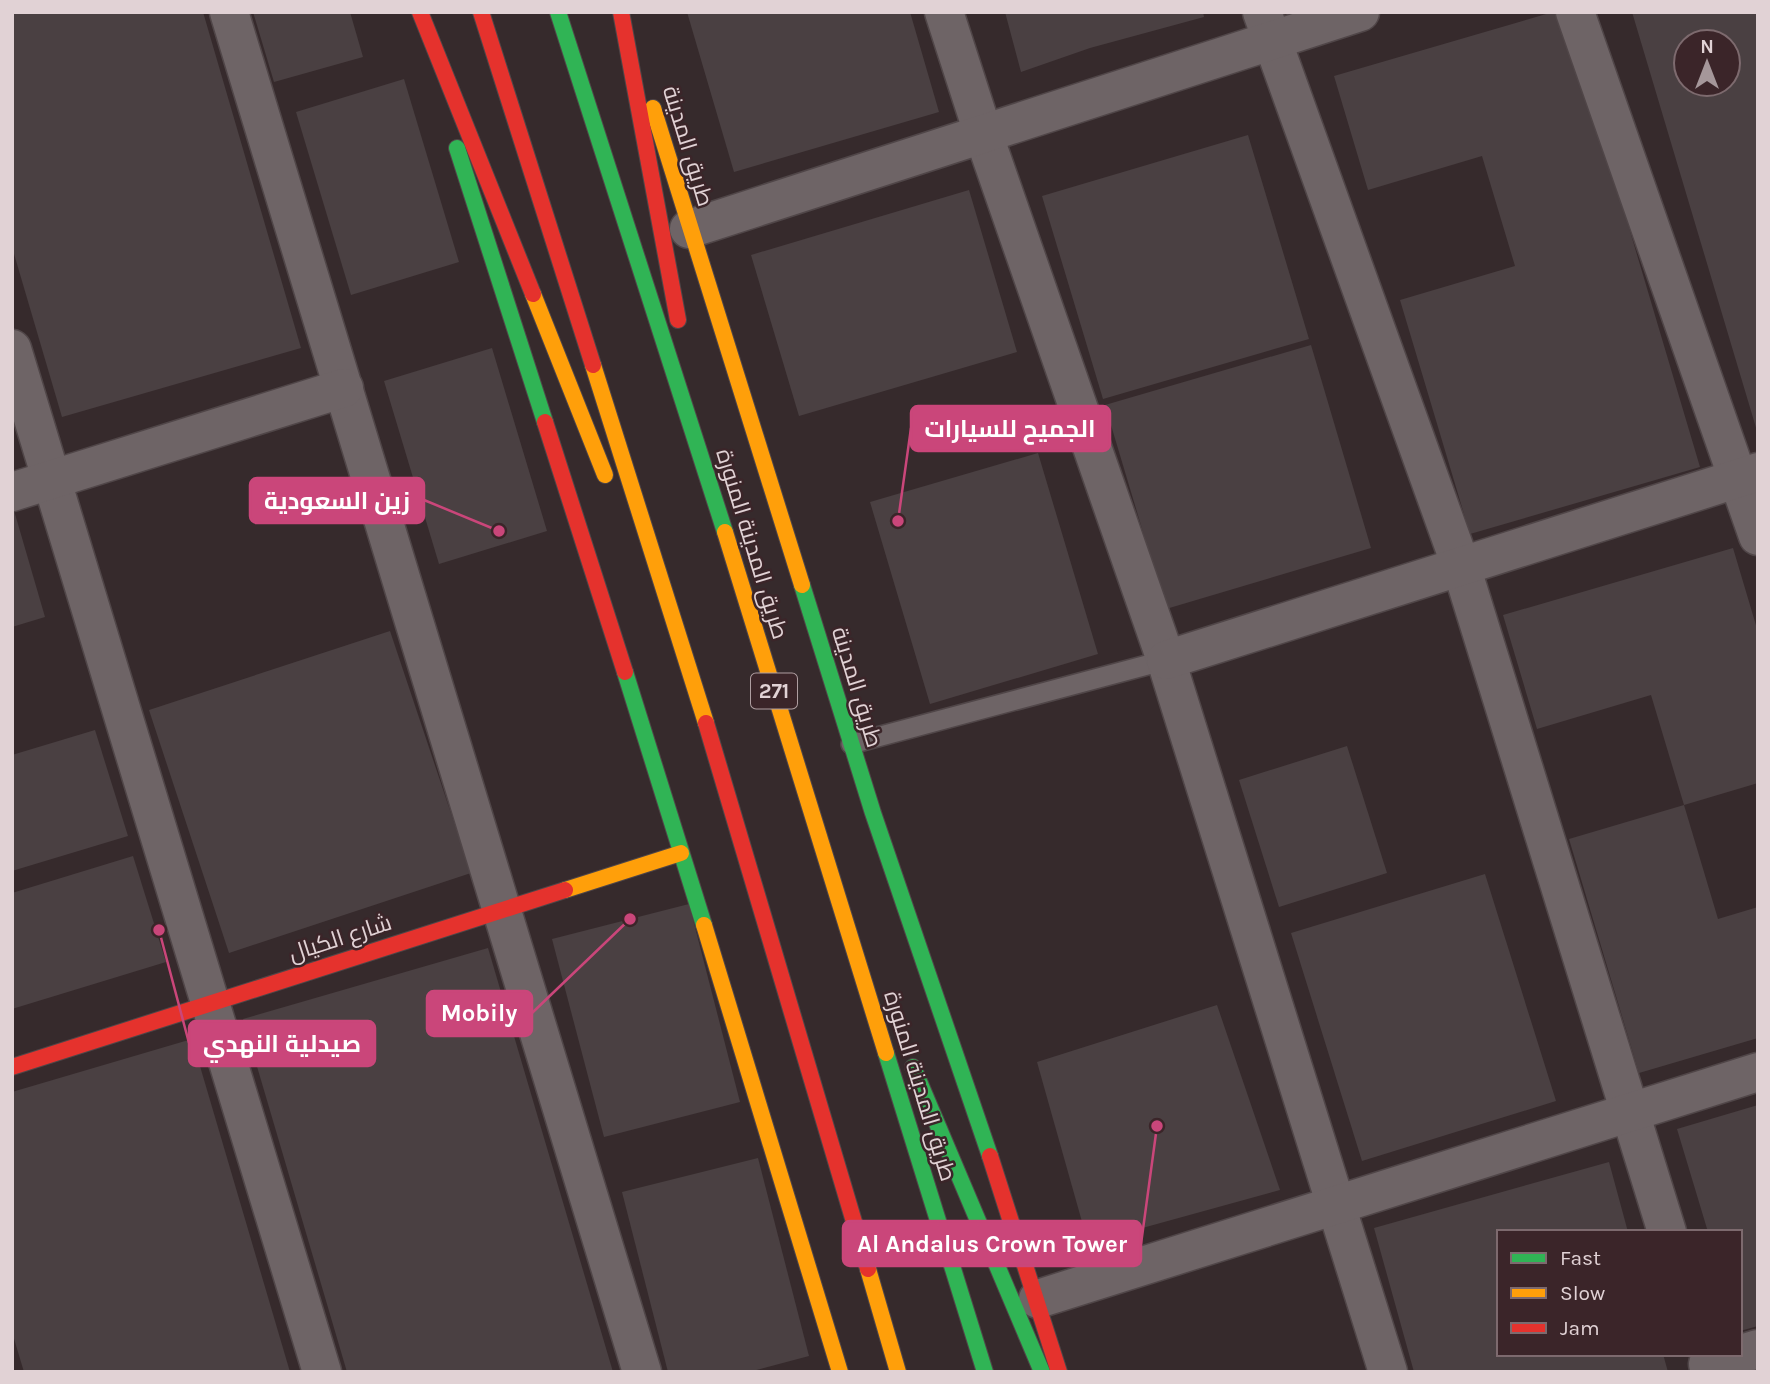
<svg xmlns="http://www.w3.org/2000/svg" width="1770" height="1384" font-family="Karla,Cairo,sans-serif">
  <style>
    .building { fill: #4a4042; fill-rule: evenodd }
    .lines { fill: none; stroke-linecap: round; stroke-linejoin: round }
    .lane-casing { stroke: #504648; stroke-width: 22 }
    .street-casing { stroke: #504648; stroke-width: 41 }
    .fast-casing { stroke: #504648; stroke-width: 18 }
    .slow-casing { stroke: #504648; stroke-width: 18 }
    .jam-casing { stroke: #504648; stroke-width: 18 }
    .lane { stroke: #6e6466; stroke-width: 19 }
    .street { stroke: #6e6466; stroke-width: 38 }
    .fast { stroke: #30b455; stroke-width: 16 }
    .slow { stroke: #ff9f0a; stroke-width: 16 }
    .jam { stroke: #e5322d; stroke-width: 16 }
    .labels { text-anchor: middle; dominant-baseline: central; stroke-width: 5; stroke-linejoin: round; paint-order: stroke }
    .shield { fill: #3b2529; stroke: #af9ea1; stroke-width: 2 }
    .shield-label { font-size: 21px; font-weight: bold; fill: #e1d2d5 }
    .street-label { font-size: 23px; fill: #e1d2d5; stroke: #3b2529 }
    .leader { fill: none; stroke: #ca467a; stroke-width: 2.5 }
    .callout-dot { fill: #ca467a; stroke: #3b2529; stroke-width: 2.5 }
    .callout { fill: #ca467a; stroke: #ca467a; stroke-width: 2.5 }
    .callout-label { font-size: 24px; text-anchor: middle; font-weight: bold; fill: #fff }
  </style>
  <rect width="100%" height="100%" fill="#362a2c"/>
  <g class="building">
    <polygon points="12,12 203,12 301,348 62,417 12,247"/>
    <polygon points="253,12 350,12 363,57 274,82"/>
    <polygon points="687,12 910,12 939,112 734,172"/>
    <polygon points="1005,12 1203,12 1204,17 1090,48 1021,72"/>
    <polygon points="1553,12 1565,12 1700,467 1470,534 1400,300 1515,266 1482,156 1368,190 1334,76"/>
    <path d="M1632,12H1758V431H1757ZM1686,42H1728V84H1686Z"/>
    <polygon points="404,79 459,262 351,295 296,112"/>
    <polygon points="1248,135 1309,339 1103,399 1042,196"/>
    <polygon points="969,190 1017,352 799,416 751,255"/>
    <polygon points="1311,345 1371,548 1166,609 1105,405"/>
    <polygon points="492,348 547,531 439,564 384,381"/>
    <polygon points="1038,453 1098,654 930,704 870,502"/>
    <polygon points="13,507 45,617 12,627 12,508"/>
    <polygon points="1733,548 1758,632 1758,783 1684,805 1651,695 1537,729 1503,615"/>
    <polygon points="390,631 471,873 229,953 149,710"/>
    <polygon points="95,730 128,836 12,871 12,755"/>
    <polygon points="1347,746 1387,873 1279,907 1239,780"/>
    <polygon points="1684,805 1718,919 1758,907 1758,1038 1639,1073 1569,839"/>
    <polygon points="133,856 166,962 12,1009 12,893"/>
    <polygon points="1485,874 1556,1101 1362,1161 1291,933"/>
    <polygon points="689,904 740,1102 604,1137 552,939"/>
    <polygon points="488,948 613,1372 347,1372 243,1019"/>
    <polygon points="1217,1005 1280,1190 1088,1243 1037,1062"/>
    <polygon points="192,1039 290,1372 24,1372 12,1332 12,1092"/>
    <polygon points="1758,1105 1758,1326 1740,1331 1740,1232 1708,1232 1677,1129"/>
    <polygon points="758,1158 809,1356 749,1372 668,1372 622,1192"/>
    <polygon points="1609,1162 1628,1232 1499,1232 1499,1354 1663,1354 1668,1372 1414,1372 1374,1228"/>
  </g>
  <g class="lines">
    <g class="lane-casing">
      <polyline id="lane" points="851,744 1166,660"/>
    </g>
    <g class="street-casing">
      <g id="street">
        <polyline points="229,12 642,1372"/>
        <polyline points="944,12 984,136 1166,660 1388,1372"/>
        <polyline points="1262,12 1461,566 1667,1232"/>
        <polyline points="1575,12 1758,536"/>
        <polyline points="689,229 1360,12"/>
        <polyline points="12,349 322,1372"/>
        <polyline points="12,492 344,388"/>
        <polyline points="1166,660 1758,472"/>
        <polyline points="1038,1299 1758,1072"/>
        <polyline points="1708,1364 1758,1349"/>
      </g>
    </g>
    <g class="fast-casing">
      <g id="fast">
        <polyline points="558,12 725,532"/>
        <polyline points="457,148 545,422"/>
        <polyline points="802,585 873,813 990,1156"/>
        <polyline points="625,672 704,925"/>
        <polyline points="886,1053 985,1372"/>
        <polyline points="913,1067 1042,1372"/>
      </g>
    </g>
    <g class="slow-casing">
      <g id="slow">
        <polyline points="653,108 802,585"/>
        <polyline points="533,294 605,475"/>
        <polyline points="593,365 706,723"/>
        <polyline points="725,532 886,1053"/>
        <polyline points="565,890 681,853"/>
        <polyline points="704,925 840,1372"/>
        <polyline points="868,1269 898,1372"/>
      </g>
    </g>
    <g class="jam-casing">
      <g id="jam">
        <polyline points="420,12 533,294"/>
        <polyline points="481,12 593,365"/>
        <polyline points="621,12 678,320"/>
        <polyline points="545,422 625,672"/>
        <polyline points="706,723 868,1269"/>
        <polyline points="12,1067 565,890"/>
        <polyline points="990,1156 1059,1372"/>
      </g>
    </g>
    <use href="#lane" class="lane"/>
    <use href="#street" class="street"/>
    <use href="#fast" class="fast"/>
    <use href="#slow" class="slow"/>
    <use href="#jam" class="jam"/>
  </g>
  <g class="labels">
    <rect class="shield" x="751" y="673.5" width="46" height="35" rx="5"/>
    <g class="shield-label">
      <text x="774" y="691">271</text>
    </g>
    <g class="street-label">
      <text transform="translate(688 146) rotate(73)">طريق المدينة</text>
      <text transform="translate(752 544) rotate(73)">طريق المدينة المنورة</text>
      <text transform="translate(857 687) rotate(73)">طريق المدينة</text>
      <text transform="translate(340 938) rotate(-18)">شارع الكيال</text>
      <text transform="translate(920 1086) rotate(73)">طريق المدينة المنورة</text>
    </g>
  </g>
  <path class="leader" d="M898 521L911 428M499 531L424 500M630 919L532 1013M159 930L189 1043M1157 1126L1141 1244"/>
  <g class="callout-dot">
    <circle cx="898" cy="521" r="7"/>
    <circle cx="499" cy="531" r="7"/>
    <circle cx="630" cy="919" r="7"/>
    <circle cx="159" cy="930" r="7"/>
    <circle cx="1157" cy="1126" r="7"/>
  </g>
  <g class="callout">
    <rect x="911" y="406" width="199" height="45" rx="7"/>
    <rect x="250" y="478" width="174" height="45" rx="7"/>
    <rect x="427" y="991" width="105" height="45" rx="7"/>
    <rect x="189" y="1021" width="186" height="45" rx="7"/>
    <rect x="843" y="1221" width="298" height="45" rx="7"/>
  </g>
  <g class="callout-label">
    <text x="1010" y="437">الجميح للسيارات</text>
    <text x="337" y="509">زين السعودية</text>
    <text x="479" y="1021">Mobily</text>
    <text x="282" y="1052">صيدلية النهدي</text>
    <text x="992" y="1252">Al Andalus Crown Tower</text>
  </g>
  <rect width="1770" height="1384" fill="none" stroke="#e1d2d5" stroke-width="28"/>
  <rect x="1497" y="1230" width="245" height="126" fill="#3b2529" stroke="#7d6a6e" stroke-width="2"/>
  <rect x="1511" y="1253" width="35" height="10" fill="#30b455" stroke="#7d6a6e" stroke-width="2"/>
  <text x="1560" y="1265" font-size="21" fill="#e1d2d5">Fast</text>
  <rect x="1511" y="1288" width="35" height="10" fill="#ff9f0a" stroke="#7d6a6e" stroke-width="2"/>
  <text x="1560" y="1300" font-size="21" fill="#e1d2d5">Slow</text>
  <rect x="1511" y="1323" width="35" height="10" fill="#e5322d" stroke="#7d6a6e" stroke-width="2"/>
  <text x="1560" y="1335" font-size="21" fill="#e1d2d5">Jam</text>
  <g transform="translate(1707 63)"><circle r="33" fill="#3b2529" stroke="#7d6a6e" stroke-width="2"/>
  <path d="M0-5L12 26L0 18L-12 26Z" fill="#a5979a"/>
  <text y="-10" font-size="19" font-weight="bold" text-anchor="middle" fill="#e1d2d5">N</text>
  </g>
</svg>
